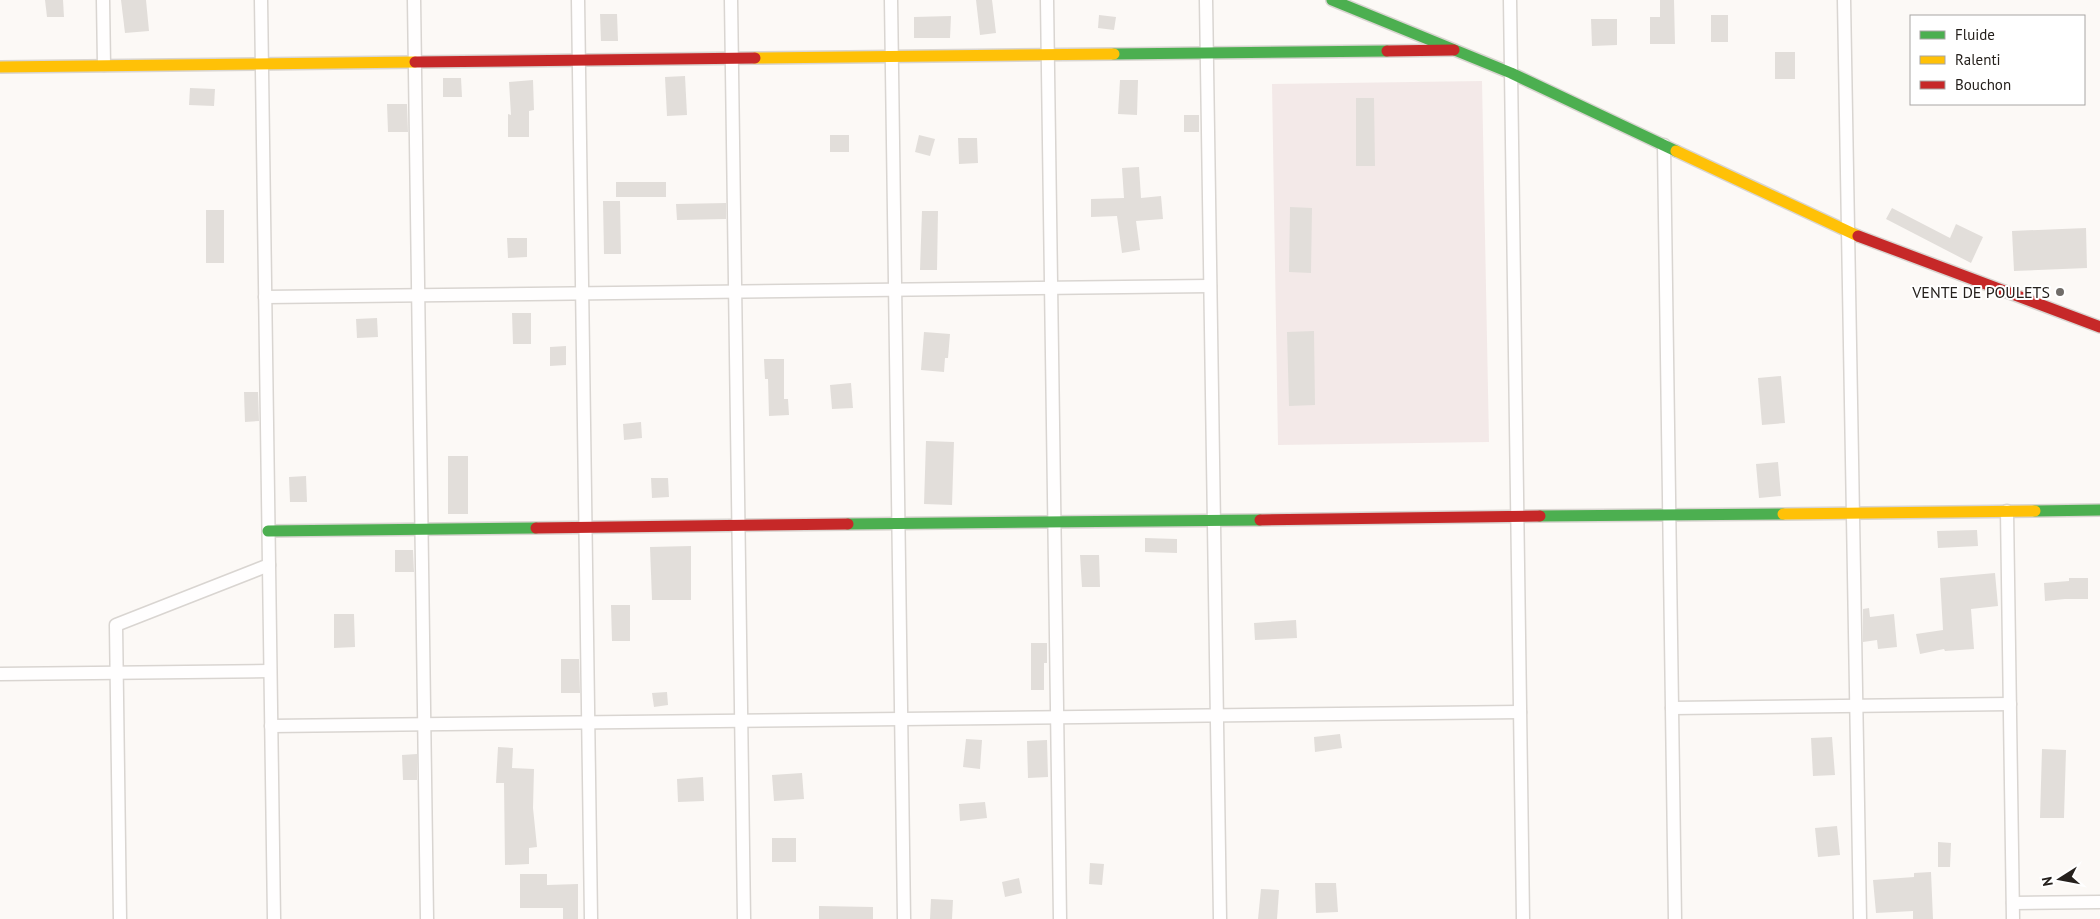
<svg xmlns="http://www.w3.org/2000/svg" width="2100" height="919" font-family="'PT Sans',sans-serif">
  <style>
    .education { fill: #f3e9e8 }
    .building { fill: #e2deda }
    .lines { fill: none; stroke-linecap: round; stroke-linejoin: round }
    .street-casing { stroke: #d9d5d1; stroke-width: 15 }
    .fast-casing { stroke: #d9d5d1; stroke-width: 14 }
    .slow-casing { stroke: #d9d5d1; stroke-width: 14 }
    .jam-casing { stroke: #d9d5d1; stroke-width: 14 }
    .street { stroke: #fffefe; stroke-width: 12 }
    .fast { stroke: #4caf50; stroke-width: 11 }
    .slow { stroke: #ffc107; stroke-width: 11 }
    .jam { stroke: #c62828; stroke-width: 11 }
    .poi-dot { fill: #706c68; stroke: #fff; stroke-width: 2 }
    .labels { text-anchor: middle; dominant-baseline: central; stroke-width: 4; stroke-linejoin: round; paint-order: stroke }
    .poi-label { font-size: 16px; fill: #25201c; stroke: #fff; text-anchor: end }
  </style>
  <rect width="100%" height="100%" fill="#fcf9f6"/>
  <polygon class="education" points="1482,81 1489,442 1278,445 1272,84"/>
  <g class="building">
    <polygon points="45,0 63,0 64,17 47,17"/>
    <polygon points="121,0 146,0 149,31 125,33"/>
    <polygon points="976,0 992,0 996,33 980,35"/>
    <polygon points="1660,0 1674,0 1675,44 1650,44 1650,17 1660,17"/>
    <polygon points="600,14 617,14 618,41 601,41"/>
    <polygon points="1099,15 1116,17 1114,30 1098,28"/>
    <rect x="1711" y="15" width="17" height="27"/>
    <polygon points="951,16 950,38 914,38 914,17"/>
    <polygon points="1591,19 1617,19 1617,45 1592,46"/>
    <rect x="1775" y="52" width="20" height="27"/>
    <polygon points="685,76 687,115 667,116 665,77"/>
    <polygon points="443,78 461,78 462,97 443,97"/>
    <polygon points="533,80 534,110 529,111 529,137 508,137 508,114 511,115 509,82"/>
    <polygon points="1120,80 1138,80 1137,115 1118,114"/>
    <polygon points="190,88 215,89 214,106 189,105"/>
    <polygon points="1356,98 1374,98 1375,166 1356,166"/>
    <polygon points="387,104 407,104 408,132 388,132"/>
    <rect x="1184" y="115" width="15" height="17"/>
    <rect x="830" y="135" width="19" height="17"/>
    <polygon points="919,135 935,139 930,156 915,152"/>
    <polygon points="958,138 977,138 978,163 959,164"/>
    <polygon points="1139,167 1141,198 1161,196 1163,219 1136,221 1140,250 1122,253 1117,216 1091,217 1091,199 1124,198 1122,168"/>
    <rect x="616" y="182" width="50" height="15"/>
    <polygon points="603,201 620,201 621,254 604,254"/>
    <polygon points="726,203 726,219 677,220 676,204"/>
    <polygon points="1290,207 1312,208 1311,273 1289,272"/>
    <polygon points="1892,208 1950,238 1956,224 1983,237 1971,263 1886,219"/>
    <rect x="206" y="210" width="18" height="53"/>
    <polygon points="922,211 938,211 937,270 920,270"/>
    <polygon points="2086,228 2087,268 2014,271 2012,231"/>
    <polygon points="507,238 527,238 527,257 508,258"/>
    <polygon points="512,313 531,313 531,344 513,344"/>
    <polygon points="377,318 378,337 357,338 356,319"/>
    <polygon points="1314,331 1315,405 1289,406 1287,332"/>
    <polygon points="924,332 950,334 948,358 945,358 944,372 921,370"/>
    <polygon points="566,346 566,365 550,366 550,347"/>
    <polygon points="764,359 784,359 784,399 788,399 789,415 769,416 768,379 765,379"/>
    <polygon points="1781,376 1785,423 1762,425 1758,378"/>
    <polygon points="851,383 853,408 832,409 830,385"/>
    <polygon points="244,392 258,392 259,421 245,422"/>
    <polygon points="641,422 642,438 624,440 623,424"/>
    <polygon points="926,441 954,442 952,505 924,504"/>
    <rect x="448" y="456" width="20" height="58"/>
    <polygon points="1778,462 1781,496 1759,498 1756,464"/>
    <polygon points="306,476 307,502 290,502 289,477"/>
    <polygon points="651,478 668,478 669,497 652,498"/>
    <polygon points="1977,530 1978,546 1938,548 1937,531"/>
    <polygon points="1145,538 1177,539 1177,553 1145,552"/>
    <polygon points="691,546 691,600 652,600 650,547"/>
    <polygon points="395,550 413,550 414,572 395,572"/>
    <polygon points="1080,555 1099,555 1100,587 1082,587"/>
    <polygon points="1995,573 1998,606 1971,609 1974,649 1945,651 1944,649 1920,654 1916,634 1943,630 1940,578"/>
    <polygon points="2069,578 2088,578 2088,599 2065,599 2045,601 2044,583 2069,581"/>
    <polygon points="611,605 630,605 630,641 612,641"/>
    <polygon points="1869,608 1870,617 1894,614 1897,647 1878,649 1877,640 1863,642 1863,609"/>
    <polygon points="334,614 354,614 355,647 334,648"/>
    <polygon points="1296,620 1297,638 1255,640 1254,623"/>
    <polygon points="1031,643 1047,643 1047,663 1044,663 1044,690 1031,690"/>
    <polygon points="561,659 579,659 580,693 561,693"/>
    <polygon points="667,692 668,705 654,707 652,693"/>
    <polygon points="1340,734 1342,748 1315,752 1314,737"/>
    <polygon points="1832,737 1835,775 1813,776 1811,738"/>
    <polygon points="966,739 982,740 980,769 963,767"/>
    <polygon points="1047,740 1048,777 1028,778 1027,741"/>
    <polygon points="498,747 513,748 512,768 534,769 533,808 537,847 529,848 529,864 505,865 504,783 496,783"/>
    <polygon points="2042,749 2066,750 2064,818 2040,818"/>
    <polygon points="417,754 417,780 403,780 402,755"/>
    <polygon points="802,773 804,799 774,801 772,775"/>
    <polygon points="703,777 704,801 678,802 677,779"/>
    <polygon points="985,802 987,818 960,821 959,804"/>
    <polygon points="1837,826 1840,855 1818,857 1815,828"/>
    <rect x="772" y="838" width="24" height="24"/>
    <polygon points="1938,842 1951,843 1950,867 1938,867"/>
    <polygon points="1090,863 1104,864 1102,885 1089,884"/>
    <polygon points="1931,872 1933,919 1913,919 1913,911 1876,913 1873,880 1914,877 1914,873"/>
    <polygon points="520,874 547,874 547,885 578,884 578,919 563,919 563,908 520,908"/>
    <polygon points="1019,878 1022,893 1005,897 1002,882"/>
    <polygon points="1315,883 1336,883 1338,912 1316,913"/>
    <polygon points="1261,889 1279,890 1277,919 1258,919"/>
    <polygon points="931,899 953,900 952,919 930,919"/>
    <polygon points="819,906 873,907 873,919 819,919"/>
  </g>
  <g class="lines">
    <g class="street-casing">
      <g id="street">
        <polyline points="103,0 104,65"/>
        <polyline points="261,0 274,919"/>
        <polyline points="414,0 427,919"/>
        <polyline points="578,0 591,919"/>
        <polyline points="731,0 744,919"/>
        <polyline points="891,0 904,919"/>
        <polyline points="1047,0 1060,919"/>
        <polyline points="1206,0 1220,919"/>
        <polyline points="1510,0 1523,919"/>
        <polyline points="1844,0 1860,919"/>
        <polyline points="1664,145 1675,919"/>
        <polyline points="265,297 1210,286"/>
        <polyline points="2007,511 2013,919"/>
        <polyline points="0,674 270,671"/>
        <polyline points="1672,708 2010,704"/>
        <polyline points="271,726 1520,712"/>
        <polyline points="2013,903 2100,902"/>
        <polyline points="120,919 116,625 269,565"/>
      </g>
    </g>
    <g class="fast-casing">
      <g id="fast">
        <polyline points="1332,0 1511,73 1676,151"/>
        <polyline points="1114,54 1387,51"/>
        <polyline points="2035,511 2100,510"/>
        <polyline points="1540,516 1783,514"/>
        <polyline points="848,524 1260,520"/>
        <polyline points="268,531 536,528"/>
      </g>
    </g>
    <g class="slow-casing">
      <g id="slow">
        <polyline points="755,58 1114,54"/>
        <polyline points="0,67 415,62"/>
        <polyline points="1676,151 1858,236"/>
        <polyline points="1783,514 2035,511"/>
      </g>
    </g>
    <g class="jam-casing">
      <g id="jam">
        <polyline points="1387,51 1454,50"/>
        <polyline points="415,62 755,58"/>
        <polyline points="1858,236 2100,327"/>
        <polyline points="1260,520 1540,516"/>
        <polyline points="536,528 848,524"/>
      </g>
    </g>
    <use href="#street" class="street"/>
    <use href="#fast" class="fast"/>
    <use href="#slow" class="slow"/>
    <use href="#jam" class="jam"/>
  </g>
  <circle class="poi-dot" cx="2060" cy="292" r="5"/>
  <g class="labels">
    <g class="poi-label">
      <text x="2050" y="292">VENTE DE POULETS</text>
    </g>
  </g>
  <rect x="1910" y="15" width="175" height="90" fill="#ffffff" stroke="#a8a6a4"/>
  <rect x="1920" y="31" width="25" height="8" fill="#4caf50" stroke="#a8a6a4"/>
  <text x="1955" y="40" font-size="15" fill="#25201c">Fluide</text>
  <rect x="1920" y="56" width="25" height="8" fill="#ffc107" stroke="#a8a6a4"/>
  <text x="1955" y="65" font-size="15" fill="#25201c">Ralenti</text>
  <rect x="1920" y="81" width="25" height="8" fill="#c62828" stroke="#a8a6a4"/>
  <text x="1955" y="90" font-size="15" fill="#25201c">Bouchon</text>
  <g transform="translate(2060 879) rotate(259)" stroke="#ffffff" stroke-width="4" paint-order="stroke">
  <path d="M0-4L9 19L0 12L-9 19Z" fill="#25201c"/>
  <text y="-8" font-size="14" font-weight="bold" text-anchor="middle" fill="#25201c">N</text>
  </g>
</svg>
